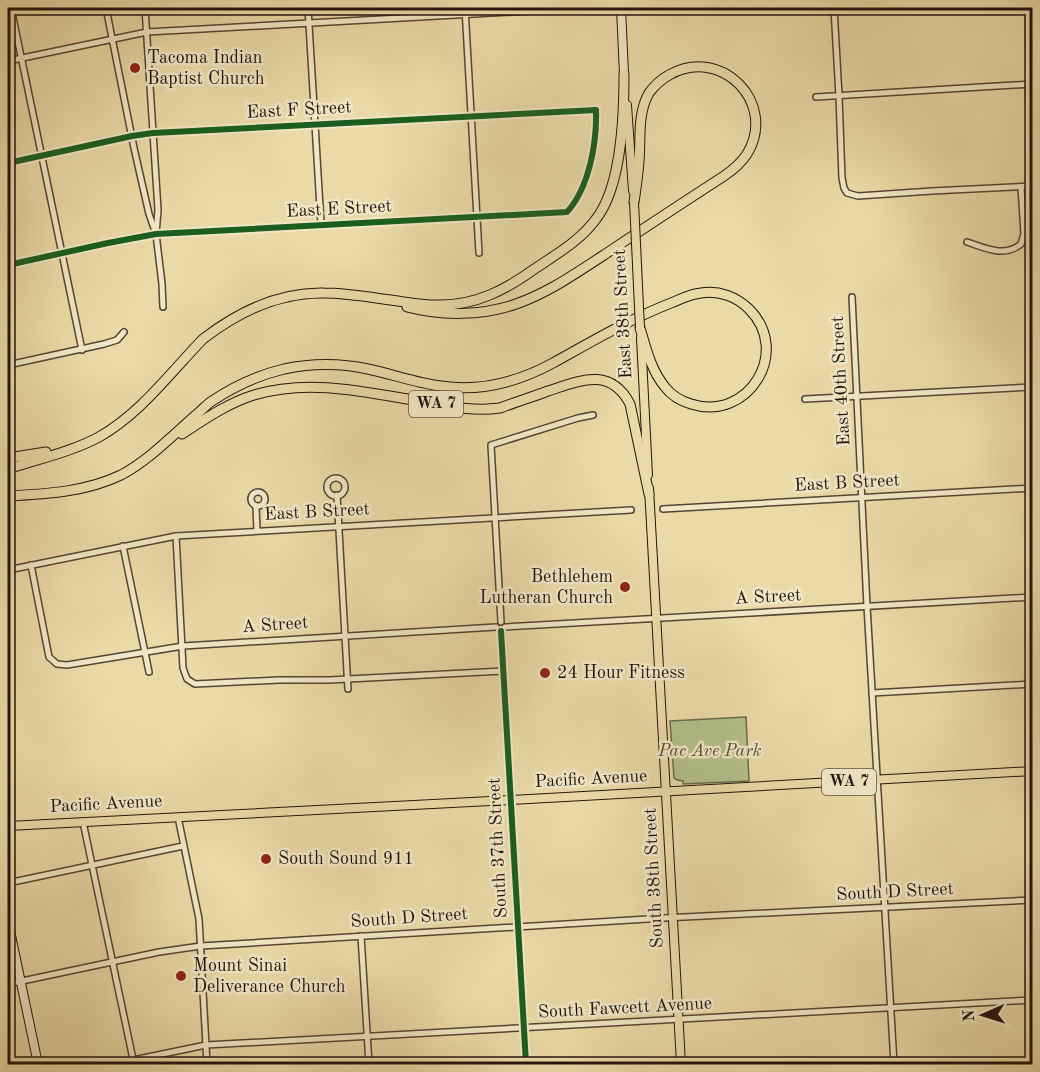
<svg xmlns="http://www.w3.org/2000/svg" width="1040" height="1072" font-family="'Old Standard TT',serif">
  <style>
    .green { fill: #b2c08a; stroke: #6a6a4b; stroke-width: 1.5 }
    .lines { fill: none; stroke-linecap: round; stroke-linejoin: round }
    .street-casing { stroke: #554533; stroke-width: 8 }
    .secondary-casing { stroke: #23130c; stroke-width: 10 }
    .primary-casing { stroke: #23130c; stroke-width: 10 }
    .highway-casing { stroke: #23130c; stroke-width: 11 }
    .street { stroke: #f1e7c6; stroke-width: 5 }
    .secondary { stroke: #f1e7c6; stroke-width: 8 }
    .primary { stroke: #eadaa7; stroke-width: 8 }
    .highway { stroke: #eadaa7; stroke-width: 9 }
    .primary-bridge-casing { stroke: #23130c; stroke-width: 10; stroke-linecap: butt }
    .primary-bridge { stroke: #eadaa7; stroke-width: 8 }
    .cycleway-casing { stroke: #f1e7c6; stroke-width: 10 }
    .cycleway { stroke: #1b5e20; stroke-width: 6 }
    .poi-dot { fill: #8f2418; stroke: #f1e7c6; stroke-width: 2 }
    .labels { text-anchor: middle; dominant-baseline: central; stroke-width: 5; stroke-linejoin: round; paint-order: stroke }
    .shield { fill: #f1e7c6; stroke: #615344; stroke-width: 1.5 }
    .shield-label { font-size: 16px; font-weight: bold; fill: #23130c }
    .poi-label { font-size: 18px; fill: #23130c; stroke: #f1e7c6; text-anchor: start }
    .street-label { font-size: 18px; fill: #23130c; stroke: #f1e7c6 }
    .park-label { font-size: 18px; font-style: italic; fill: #555038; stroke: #f1e7c6 }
  </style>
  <rect width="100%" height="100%" fill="#eadaa7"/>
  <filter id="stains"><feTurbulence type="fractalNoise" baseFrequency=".00333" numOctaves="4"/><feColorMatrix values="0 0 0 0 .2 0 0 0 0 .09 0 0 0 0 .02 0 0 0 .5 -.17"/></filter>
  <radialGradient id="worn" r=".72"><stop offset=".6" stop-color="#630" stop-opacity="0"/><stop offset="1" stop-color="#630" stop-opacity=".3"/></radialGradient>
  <polygon class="green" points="746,717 749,781 683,784 683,781 677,780 674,778 670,721"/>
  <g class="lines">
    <g class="street-casing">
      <g id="street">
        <polyline points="11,8 82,350"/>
        <polyline points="106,8 134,148 149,214 155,231"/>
        <polyline points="145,8 158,210 156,234 162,284 163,307"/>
        <polyline points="308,8 321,224"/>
        <polyline points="465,8 479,253"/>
        <polyline points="834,8 839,96 842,178 844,188 847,193 858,196 932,191 1032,186"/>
        <polyline points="8,61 147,32 584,8"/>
        <polyline points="816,97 1032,84"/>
        <path d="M8,163L132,136L153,133L596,110C597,143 589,188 567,212L156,234L108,243L8,265"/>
        <path d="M967,242C985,248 1004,258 1021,244L1024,234L1021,187"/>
        <polyline points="852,297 867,606 894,1064"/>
        <polyline points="8,365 104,344 117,340 124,332"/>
        <polyline points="805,399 1032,387"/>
        <circle cx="336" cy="487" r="9"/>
        <circle cx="258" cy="499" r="7"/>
        <polyline points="337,495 348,689"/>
        <polyline points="256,506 257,531"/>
        <polyline points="663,509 1032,488"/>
        <polyline points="176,536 183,668 187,679 195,684 279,680 329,680 503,671"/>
        <polyline points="123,546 149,672"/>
        <polyline points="31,565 49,657 57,664 67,665 183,646 496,627"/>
        <polyline points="8,570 176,536 631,510"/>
        <polyline points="501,622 491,445 578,418 593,415"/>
        <polyline points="505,627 1032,597"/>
        <polyline points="501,631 526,1064"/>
        <polyline points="872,693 1032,684"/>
        <polyline points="178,817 199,919 207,1064"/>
        <polyline points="83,822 134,1064"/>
        <polyline points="8,883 183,846"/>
        <polyline points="361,936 369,1064"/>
        <polyline points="8,984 159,952 201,946 664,918 1032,900"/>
        <polyline points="114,1064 206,1045 1032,1000"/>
      </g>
    </g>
    <g class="secondary-casing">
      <g id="secondary">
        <polyline points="621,8 624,74"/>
        <polyline points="8,921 38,1064"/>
      </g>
    </g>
    <g class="primary-casing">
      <g id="primary">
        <polyline points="627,105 633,191"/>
        <polyline points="641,338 648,475"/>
        <polyline points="649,488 681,1064"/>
        <polyline points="8,826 511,800 1032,771"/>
      </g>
    </g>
    <g class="highway-casing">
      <g id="highway">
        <path d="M407,307C441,316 482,316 516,304C548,293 576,273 604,255C644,228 684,202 724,176C733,170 741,163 747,154C778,103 721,45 669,75C662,79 654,86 649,93C637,114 641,139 639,161C638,175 636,189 634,202"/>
        <path d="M182,434C205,419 228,403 254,395C306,379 361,391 413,400C442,405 471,412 500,408C516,402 532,397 548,391C579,381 610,366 630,404L649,494"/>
        <polyline points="8,458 46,452"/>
        <path d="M8,469C38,459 71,452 99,437C141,413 170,373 203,339C238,312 280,292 324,293C344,293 363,296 383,299C402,301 422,306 441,305C476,305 505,290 533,270C555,255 580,241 596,219C622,186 624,115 624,74"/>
        <path d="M8,496C46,494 86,492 121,475C149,460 172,436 196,415C201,411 206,405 212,401C233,387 259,375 284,369C312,363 340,363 368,369C392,374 416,383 441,386C480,392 518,382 553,363C591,342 630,319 671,303C681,299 690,294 701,293C719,290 737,297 749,309C792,352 748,422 691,404C681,401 671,395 665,387C651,370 646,348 640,328"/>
      </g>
    </g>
    <use href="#street" class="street"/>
    <use href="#secondary" class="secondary"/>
    <use href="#primary" class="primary"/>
    <use href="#highway" class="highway"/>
    <g class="primary-bridge-casing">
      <polyline id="primary-bridge" points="634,202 640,328"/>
    </g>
    <use href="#primary-bridge" class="primary-bridge"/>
    <g class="cycleway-casing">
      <g id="cycleway">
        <path d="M8,163L132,136L153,133L596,110C597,143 589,188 567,212L156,234L108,243L8,265"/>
        <polyline points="501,631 526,1064"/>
      </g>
    </g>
    <use href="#cycleway" class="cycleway"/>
  </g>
  <g class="poi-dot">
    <circle cx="135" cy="68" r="6"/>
    <circle cx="625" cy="587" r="6"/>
    <circle cx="545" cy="673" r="6"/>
    <circle cx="266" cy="859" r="6"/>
    <circle cx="181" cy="976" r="6"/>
  </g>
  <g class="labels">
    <g class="shield">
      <rect x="409" y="391" width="54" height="26" rx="4.5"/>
      <rect x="822" y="769" width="54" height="26" rx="4.5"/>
    </g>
    <g class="shield-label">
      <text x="436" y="404">WA 7</text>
      <text x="849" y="782">WA 7</text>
    </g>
    <g class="poi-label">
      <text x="147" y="58">Tacoma Indian<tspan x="147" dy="21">Baptist Church</tspan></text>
      <text x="613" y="577" text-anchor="end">Bethlehem<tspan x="613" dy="21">Lutheran Church</tspan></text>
      <text x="557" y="673">24 Hour Fitness</text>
      <text x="278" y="859">South Sound 911</text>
      <text x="193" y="966">Mount Sinai<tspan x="193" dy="21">Deliverance Church</tspan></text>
    </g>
    <g class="street-label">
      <text transform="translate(299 110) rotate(-3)">East F Street</text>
      <text transform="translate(339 209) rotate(-3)">East E Street</text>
      <text transform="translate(623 314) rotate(-93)">East 38th Street</text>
      <text transform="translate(841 381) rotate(-93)">East 40th Street</text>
      <text transform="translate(847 483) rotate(-3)">East B Street</text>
      <text transform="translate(317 512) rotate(-3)">East B Street</text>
      <text transform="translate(768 597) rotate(-3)">A Street</text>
      <text transform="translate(275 625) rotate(-4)">A Street</text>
      <text transform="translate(591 779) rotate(-3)">Pacific Avenue</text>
      <text transform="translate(106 804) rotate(-3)">Pacific Avenue</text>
      <text transform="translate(498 848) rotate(-93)">South 37th Street</text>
      <text transform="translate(654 878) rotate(-93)">South 38th Street</text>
      <text transform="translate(895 892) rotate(-3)">South D Street</text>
      <text transform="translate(409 918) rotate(-4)">South D Street</text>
      <text transform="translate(625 1008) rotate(-3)">South Fawcett Avenue</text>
    </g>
    <g class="park-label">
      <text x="710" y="751">Pac Ave Park</text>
    </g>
  </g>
  <rect width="1040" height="1072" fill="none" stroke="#eadaa7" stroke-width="30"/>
  <rect x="9" y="9" width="1022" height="1054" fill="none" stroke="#23130c" stroke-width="3"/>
  <rect x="15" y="15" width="1010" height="1042" fill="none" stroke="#23130c" stroke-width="1.5"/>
  <g transform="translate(983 1015) rotate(267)" stroke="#f1e7c6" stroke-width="4.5" paint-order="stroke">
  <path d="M0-4.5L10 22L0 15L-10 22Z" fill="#23130c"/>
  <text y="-9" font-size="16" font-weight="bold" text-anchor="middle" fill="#23130c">N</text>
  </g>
  <rect width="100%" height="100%" filter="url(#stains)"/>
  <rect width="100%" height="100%" fill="url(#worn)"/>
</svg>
